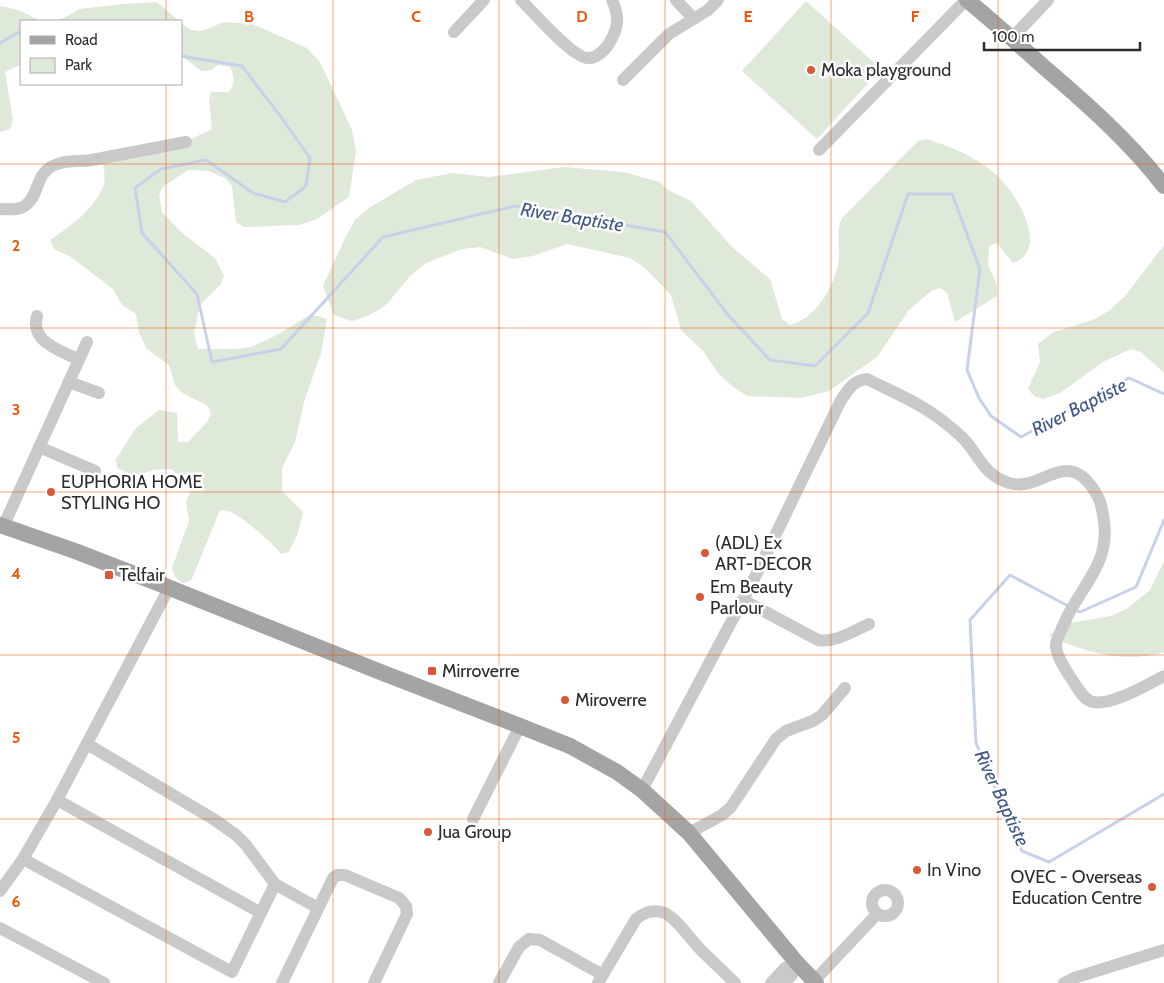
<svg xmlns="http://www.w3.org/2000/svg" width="1164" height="983" font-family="Cabin,sans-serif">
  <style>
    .green { fill: #dee9da }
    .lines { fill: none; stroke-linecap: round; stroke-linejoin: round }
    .stream { stroke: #c7d2e8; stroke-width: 3 }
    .minor { stroke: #c9c9c9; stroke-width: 12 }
    .major { stroke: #a4a4a4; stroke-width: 16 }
    .grid { fill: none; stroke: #e8590c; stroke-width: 1; stroke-opacity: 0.55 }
    .poi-dot { fill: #da5837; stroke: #fff; stroke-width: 2 }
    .labels { text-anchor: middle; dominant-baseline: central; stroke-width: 5; stroke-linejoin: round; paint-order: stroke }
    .poi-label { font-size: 18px; fill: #2c2c2c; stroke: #fff; text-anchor: start }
    .water-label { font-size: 19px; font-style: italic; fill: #405888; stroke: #fff }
    .grid-label { font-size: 16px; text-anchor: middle; font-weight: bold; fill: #e8590c; stroke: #fff; stroke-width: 5; stroke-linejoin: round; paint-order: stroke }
  </style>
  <rect width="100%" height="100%" fill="#fff"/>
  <g class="green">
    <polygon points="806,1 881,69 817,139 742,71"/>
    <polygon points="157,2 179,21 50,21 64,18 80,9 122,4"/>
    <polygon points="2,6 21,11 40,21 21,21 21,64 5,72 13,120 10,129 0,132 0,7"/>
    <path d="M224,22L252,24L307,48L320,62L352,130L356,151L349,197L317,219L300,225L244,227L236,222L232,186L226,179L209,171L188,170L164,186L159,194L162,212L182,233L215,258L224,276L221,284L200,305L194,333L198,349H235L251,347L277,335L308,316H318L327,319L321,353L304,402L295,442L282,468V491L303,512L298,533L289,552L281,554C273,543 241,515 228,511C225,510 223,510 220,510L191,581L182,583L175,577L172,568L189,521L186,502L193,485L171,469L153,470L135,476L117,468L116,459L136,428L159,410L177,413L178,442H188L207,422L211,414L208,406L181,392L175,385L169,365L147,349L139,333L136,314L122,305L113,289L71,257L54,249L50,240C71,226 95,209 104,184C106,177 103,164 102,156L187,141L212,129L209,101L211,92H229C235,82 235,77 230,67L218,65L211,70L201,71L181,55V23C197,37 206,29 224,22Z"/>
    <path d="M926,139C949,146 974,156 992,171C1013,187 1053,249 1013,263L997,243L989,246L988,265L997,285V296L955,322L947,293L940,288L931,291L909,310L877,357L829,391L801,398L747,396L732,386L717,372L704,352L681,330L671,295L645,268L630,258L567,244L533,256L513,259L480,247L462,249L426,263L410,276L386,305L370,315L352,321L334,315L323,286L346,236L355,220L369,208L416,180L452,173L489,177L564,167L623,172L660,182L668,190L691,201L732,247L770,279L782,319L790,325C815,319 834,287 838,264C841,248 835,233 842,218L918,141Z"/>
    <polygon points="1164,245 1164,373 1141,352 1131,349 1103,362 1060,393 1043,399 1034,396 1028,389 1040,362 1038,344 1054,332 1095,319 1110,310 1126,295"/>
    <path d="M1164,561V652C1127,664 1083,653 1049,635L1064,624L1111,616L1128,608L1150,590Z"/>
  </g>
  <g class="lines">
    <g class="stream">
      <polyline points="0,43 21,31"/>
      <polyline points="181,56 242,66 281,117 310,158 306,186 285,202 253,193 206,160 161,169 135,188 142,233 197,294 212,362 281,349 383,237 515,206 665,232 728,315 770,360 815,366 868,313 908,194 952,194 980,269 967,370 979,398 991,416 1021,437 1129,378 1164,394"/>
      <polyline points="1068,606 1010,575 970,620 976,743 1022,851 1049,862 1164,794"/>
      <polyline points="1074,609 1080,612 1136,587 1164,520"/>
    </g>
    <g class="minor">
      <path d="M521,0C533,12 573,58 588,58C597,59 607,48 611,40C619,26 619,15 612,0"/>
      <polyline points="676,0 694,19"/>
      <polyline points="454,32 484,0"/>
      <polyline points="1012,38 1048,0"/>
      <polyline points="623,80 669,34 708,10 718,0"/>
      <polyline points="819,150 966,0"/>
      <path d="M0,209C8,209 19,211 26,205C42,192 33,170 61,163C71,160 82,162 92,160C123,154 154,148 186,142"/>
      <path d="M37,316C30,342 60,350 79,360"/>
      <polyline points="69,382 99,393"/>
      <polyline points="39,447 95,471"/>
      <polyline points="3,527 87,342"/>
      <path d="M743,600L818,640C836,643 853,631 869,624"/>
      <polyline points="87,744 215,820 236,835 246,845 275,884 318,908"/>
      <path d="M642,790L754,579L841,400C849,389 852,381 867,379C895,393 925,405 949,426C955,431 963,437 968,444C980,459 985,473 1004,481C1040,499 1067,439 1098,497C1101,502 1102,510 1103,515C1113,565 1079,586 1063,626C1061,631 1057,638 1056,644C1055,653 1064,667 1069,675C1075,683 1081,697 1090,701C1107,709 1148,684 1164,676"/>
      <polyline points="57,800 261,913"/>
      <polyline points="473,819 520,726"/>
      <polyline points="689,833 722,815 731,807 776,739 786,731 813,721 822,715 845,688"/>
      <polyline points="23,859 232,972 275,884"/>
      <circle cx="885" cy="903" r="13"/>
      <polyline points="0,891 23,859 57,800 169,588"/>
      <polyline points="0,928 104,983"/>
      <polyline points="814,981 877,914"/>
      <polyline points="282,983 333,878 337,875 345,875 399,898 406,906 407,914 374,983"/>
      <polyline points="499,983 519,947 529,939 540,940 603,975"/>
      <path d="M598,983L636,919C645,912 653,909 665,913C677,919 691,940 701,950C712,961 724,972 735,983"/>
      <polyline points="771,983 785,968 797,963"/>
      <polyline points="784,983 792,975 797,963"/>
      <polyline points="1064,983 1074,978 1164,950"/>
    </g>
    <g class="major">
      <path d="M967,0C994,22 1019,45 1045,68C1087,104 1130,142 1164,186"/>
      <polyline points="0,525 75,551 160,584 383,673 520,726 570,746 617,772 642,790 689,833 797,963 816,983"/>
    </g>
  </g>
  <path class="grid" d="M166,0V21M333,0V983M499,0V983M665,0V983M831,0V983M998,0V983M166,84V983M0,164H1164M0,328H1164M0,492H1164M0,655H1164M0,819H1164"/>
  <g class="poi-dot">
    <circle cx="811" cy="70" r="5"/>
    <circle cx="51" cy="492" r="5"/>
    <circle cx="705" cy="553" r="5"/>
    <rect x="104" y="570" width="10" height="10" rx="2.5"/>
    <circle cx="700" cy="597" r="5"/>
    <rect x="427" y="666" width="10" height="10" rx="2.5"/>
    <circle cx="565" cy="700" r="5"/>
    <circle cx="428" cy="832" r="5"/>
    <circle cx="917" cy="870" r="5"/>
    <circle cx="1152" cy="887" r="5"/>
  </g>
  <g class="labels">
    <g class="poi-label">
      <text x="821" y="70">Moka playground</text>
      <text x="61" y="482">EUPHORIA HOME<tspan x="61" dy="21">STYLING HO</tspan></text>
      <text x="715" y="543">(ADL) Ex<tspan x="715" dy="21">ART-DECOR</tspan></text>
      <text x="119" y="575">Telfair</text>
      <text x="710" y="587">Em Beauty<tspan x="710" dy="21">Parlour</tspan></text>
      <text x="442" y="671">Mirroverre</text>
      <text x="575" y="700">Miroverre</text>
      <text x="438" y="832">Jua Group</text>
      <text x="927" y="870">In Vino</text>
      <text x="1142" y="877" text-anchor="end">OVEC - Overseas<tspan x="1142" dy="21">Education Centre</tspan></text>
    </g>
    <g class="water-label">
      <text transform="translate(572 217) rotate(9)">River Baptiste</text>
      <text transform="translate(1079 407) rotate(-27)">River Baptiste</text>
      <text transform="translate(1002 798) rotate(65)">River Baptiste</text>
    </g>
  </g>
  <g class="grid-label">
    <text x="249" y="22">B</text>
    <text x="416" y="22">C</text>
    <text x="582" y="22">D</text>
    <text x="748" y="22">E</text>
    <text x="915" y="22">F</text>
    <text x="16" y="251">2</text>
    <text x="16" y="415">3</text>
    <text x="16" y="579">4</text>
    <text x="16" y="743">5</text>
    <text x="16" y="907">6</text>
  </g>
  <rect x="20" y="20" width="162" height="65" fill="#ffffff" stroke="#ababab"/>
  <rect x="30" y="36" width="25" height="8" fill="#a4a4a4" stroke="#ababab"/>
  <text x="65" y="45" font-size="15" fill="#2c2c2c">Road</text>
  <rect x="30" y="58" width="25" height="15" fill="#dee9da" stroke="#ababab"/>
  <text x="65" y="70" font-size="15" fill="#2c2c2c">Park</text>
  <path d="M984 42v8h156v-8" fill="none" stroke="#2c2c2c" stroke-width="2.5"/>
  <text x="992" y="42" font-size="15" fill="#2c2c2c" stroke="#ffffff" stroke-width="4" paint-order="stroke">100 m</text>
</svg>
